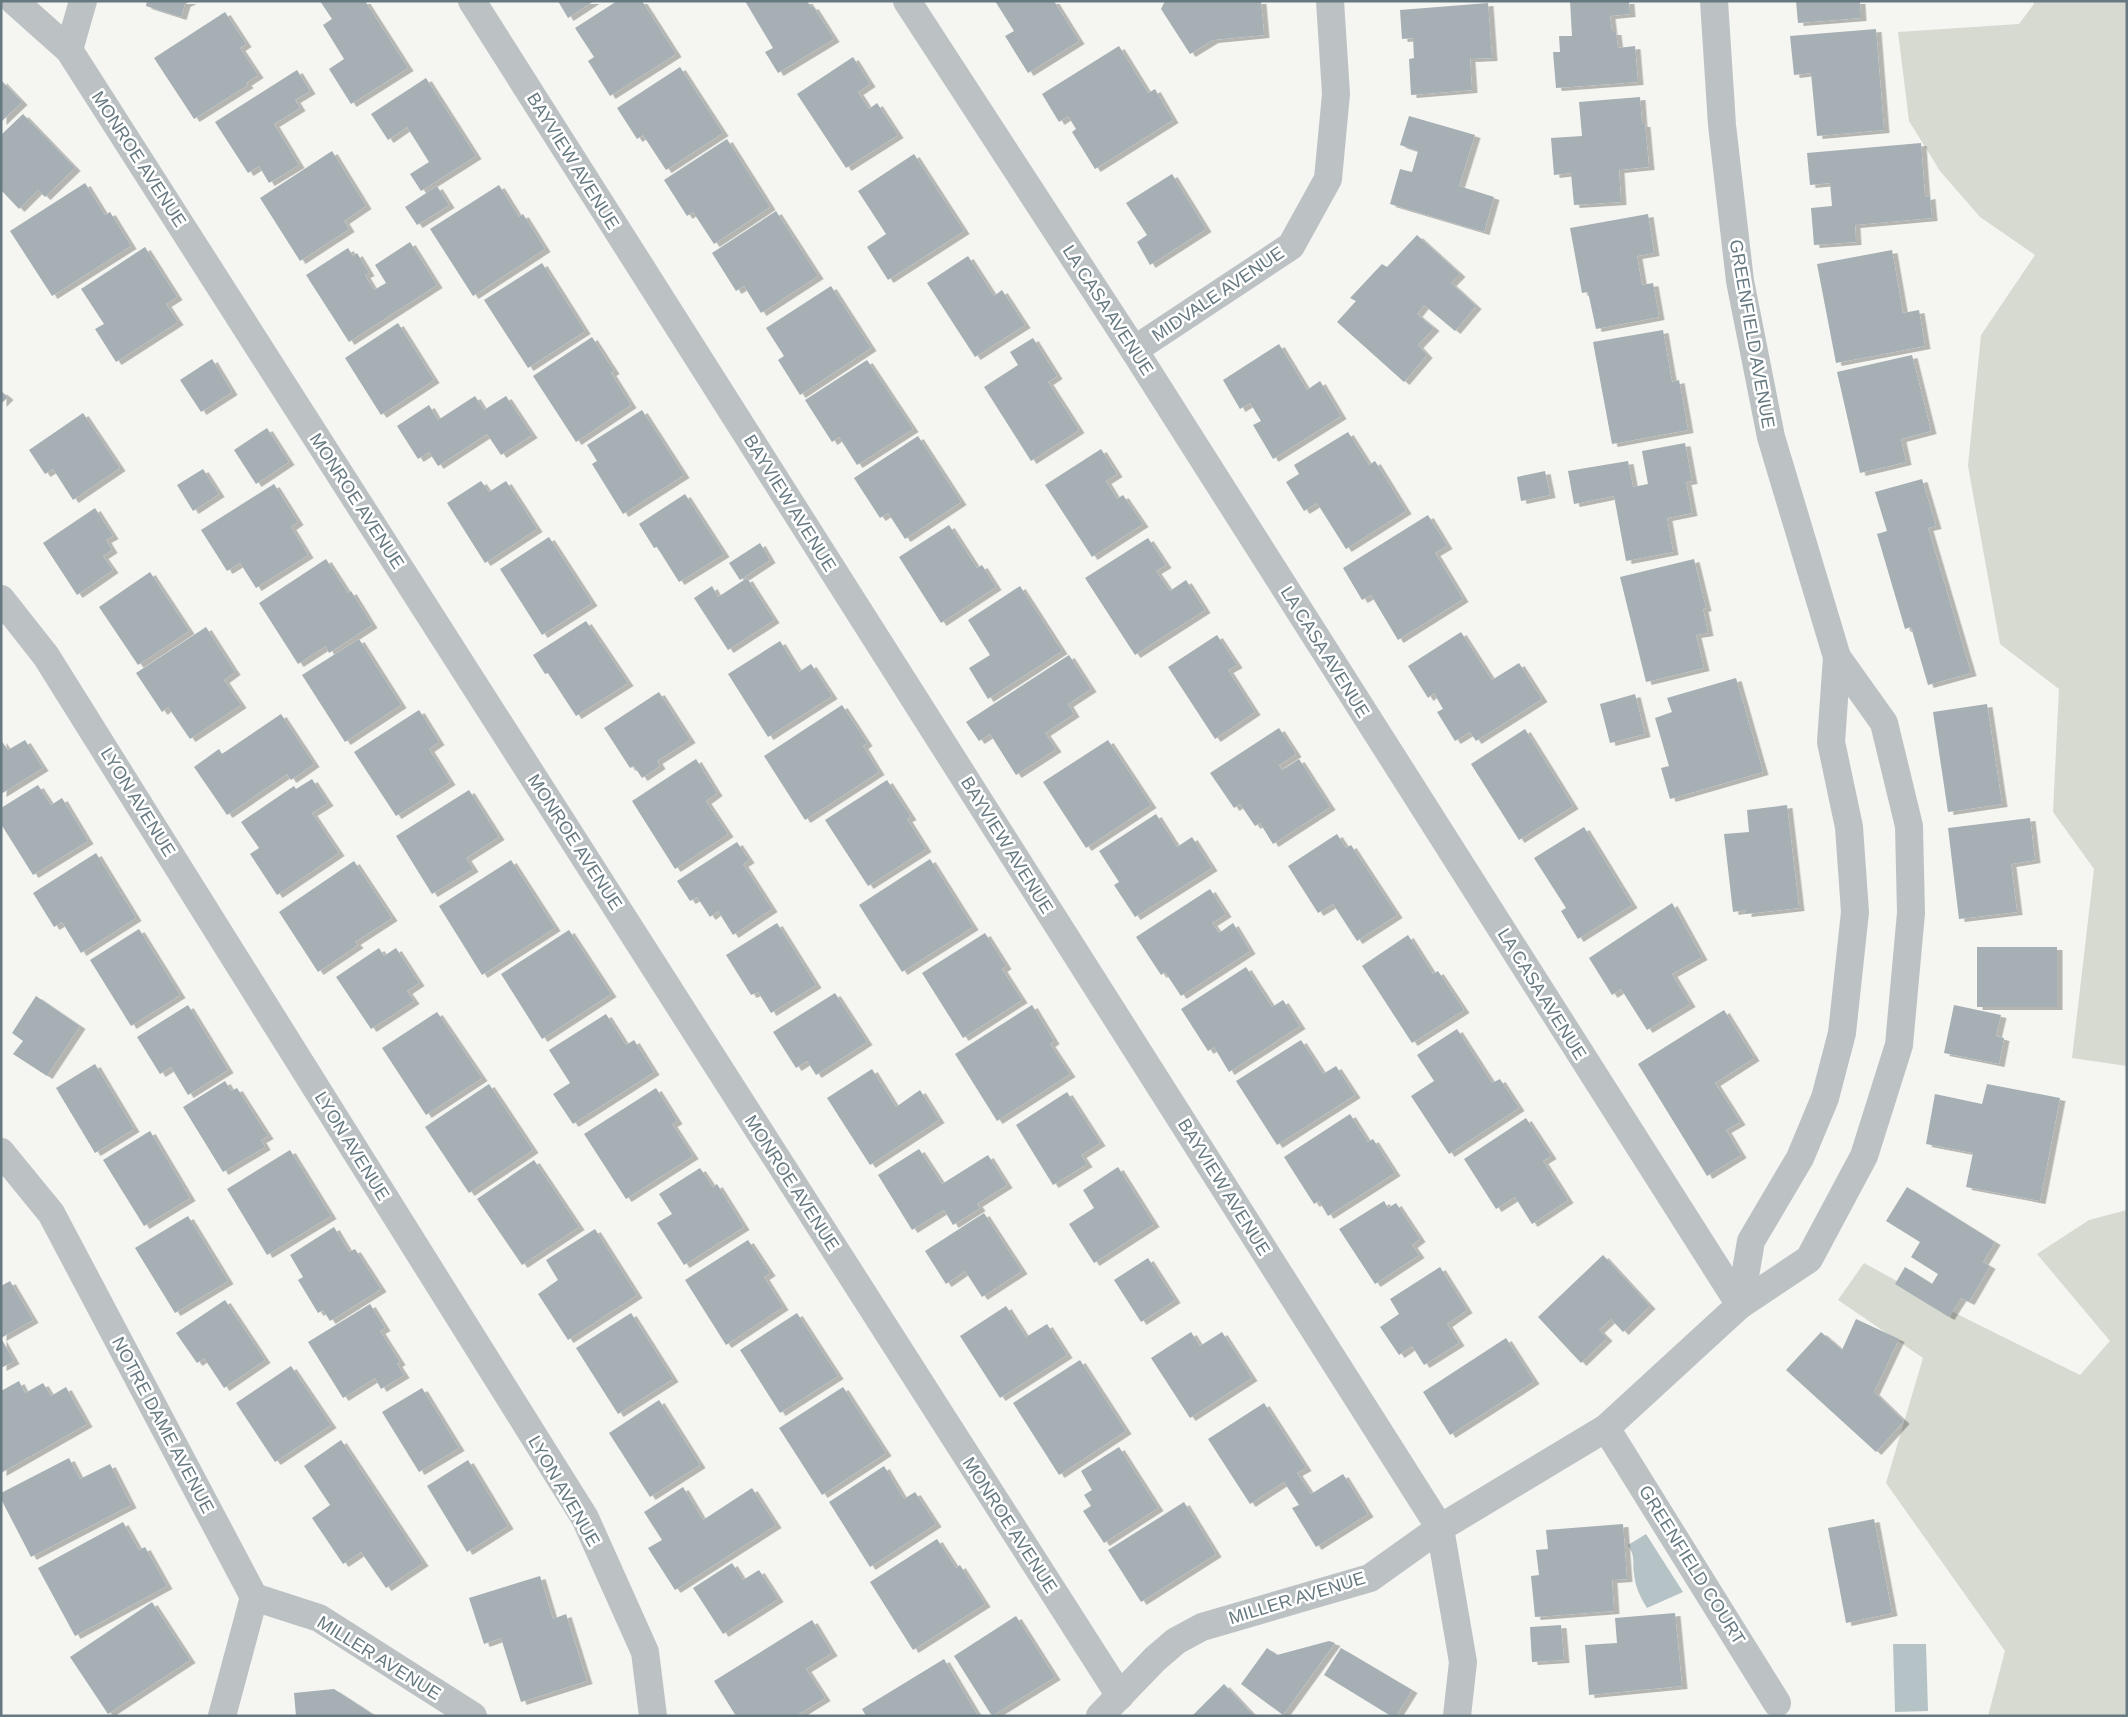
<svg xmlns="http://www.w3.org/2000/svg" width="2128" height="1717" font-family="Arial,sans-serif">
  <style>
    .green { fill: #d6dad1 }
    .water { fill: #b6c3c6 }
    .building { fill: #a6afb3; filter: url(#shadow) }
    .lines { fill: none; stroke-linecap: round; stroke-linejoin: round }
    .street { stroke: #bcc2c4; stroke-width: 28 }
    .labels { text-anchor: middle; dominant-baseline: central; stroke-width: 5; stroke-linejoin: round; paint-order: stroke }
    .street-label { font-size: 18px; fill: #667981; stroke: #fff }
  </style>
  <defs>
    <filter id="shadow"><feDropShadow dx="5.5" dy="3" stdDeviation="0" flood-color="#0004"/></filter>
  </defs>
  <rect width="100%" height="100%" fill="#f5f5f2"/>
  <g class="green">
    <polygon points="2033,1 2127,1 2127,1066 2072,1058 2094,869 2053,812 2059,689 2000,644 1968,466 1981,335 2035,255 1980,217 1940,171 1909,121 1898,32 2019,24 2034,4"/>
    <polygon points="2127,1210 2127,1716 1988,1716 2005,1651 1886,1483 1923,1358 1838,1300 1864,1263 1959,1315 2080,1375 2110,1341 2037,1254 2089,1220"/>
  </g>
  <g class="water">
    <path d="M1646,1534L1683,1592L1647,1608C1640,1597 1635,1586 1634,1573C1632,1559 1636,1559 1628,1545Z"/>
    <polygon points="1893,1644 1926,1644 1928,1711 1895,1712"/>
  </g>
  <g class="building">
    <polygon points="147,1 191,1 185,4 181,17 146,6"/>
    <polygon points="320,1 365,1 408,68 351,104 329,69 344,59 323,25 332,19"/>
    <polygon points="558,1 594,1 568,18"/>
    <polygon points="617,1 642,1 676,54 610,96 588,61 594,57 575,28"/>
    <polygon points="745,1 807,1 811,7 813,6 834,39 778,73 765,52 773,48"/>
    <polygon points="995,1 1054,1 1079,41 1028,73 1005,36 1014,31"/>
    <polygon points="1165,1 1261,1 1264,35 1213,40 1190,54 1161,9"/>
    <polygon points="1570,1 1629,1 1630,14 1610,16 1612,32 1616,32 1618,48 1635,46 1638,82 1556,88 1553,52 1560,52 1559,36 1572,36"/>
    <polygon points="1796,1 1860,1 1861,18 1798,23"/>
    <polygon points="1488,3 1492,58 1470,59 1472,90 1411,95 1409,59 1414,58 1413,38 1402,39 1400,10"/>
    <polygon points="225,12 246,44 240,48 258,75 246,83 248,85 194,119 154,58"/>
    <polygon points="1876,29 1884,130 1817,136 1811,73 1794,75 1790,36"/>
    <polygon points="1119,46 1148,93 1155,89 1173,120 1095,169 1072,132 1076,129 1068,116 1059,122 1042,94"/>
    <polygon points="853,57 870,84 858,92 869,109 877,103 898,135 846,168 797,94"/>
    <polygon points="680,67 723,133 666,170 643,135 637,139 617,108"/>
    <polygon points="297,70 310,91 295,100 300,108 274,124 299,165 269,183 259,166 248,173 215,122"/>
    <polygon points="426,78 476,156 421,191 410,174 429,162 407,127 388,140 371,114"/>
    <polygon points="1,80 22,102 1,122"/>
    <polygon points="1640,97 1642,124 1645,124 1649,167 1619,170 1621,202 1574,205 1571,173 1554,175 1551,138 1582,136 1579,102"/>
    <polygon points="23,114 75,168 45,197 38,190 19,209 1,190 1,135"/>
    <polygon points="1409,116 1475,135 1459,186 1494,197 1484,232 1390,204 1400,169 1412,172 1418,151 1400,145"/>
    <polygon points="727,139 770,207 714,244 693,212 687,216 664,180"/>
    <polygon points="1921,143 1925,197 1930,196 1932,218 1855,225 1856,242 1814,245 1811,208 1832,206 1830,183 1810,185 1807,153"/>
    <polygon points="332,151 366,206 344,221 349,229 300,261 260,198"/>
    <polygon points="914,154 964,231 888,280 867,247 886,234 858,191"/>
    <polygon points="1172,174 1206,229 1150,265 1137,242 1147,235 1126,203"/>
    <polygon points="85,183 105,215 110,212 131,246 52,296 10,231"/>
    <polygon points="499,185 519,217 523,214 545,249 473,296 430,229"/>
    <polygon points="437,186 449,205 417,225 405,207"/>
    <polygon points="776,211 818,276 761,313 744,286 736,291 712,253"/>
    <polygon points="1648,214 1654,253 1637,256 1642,285 1653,283 1659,317 1596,329 1588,292 1582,293 1570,228"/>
    <polygon points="1417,235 1460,274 1451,283 1476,306 1455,331 1424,305 1417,314 1434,328 1418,345 1427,355 1404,382 1337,322 1356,301 1350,298 1382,264 1387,267"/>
    <polygon points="410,242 437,285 349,342 306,275 348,248 353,256 357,253 369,273 365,275 374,290 386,283 375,265"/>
    <polygon points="145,247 177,297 166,304 178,322 116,362 95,329 104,324 81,289"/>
    <polygon points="1892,250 1903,313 1919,310 1925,346 1836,363 1817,264"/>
    <polygon points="968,256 994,296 1002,290 1025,325 975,357 927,283"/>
    <polygon points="542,263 585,331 528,368 484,300"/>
    <polygon points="831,286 871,348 800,395 778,360 784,356 766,328"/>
    <polygon points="398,323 434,380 381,415 345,358"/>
    <polygon points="1663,330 1672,382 1679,380 1688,430 1612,444 1593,342"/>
    <polygon points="592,337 614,371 611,373 631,405 576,442 533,376"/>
    <polygon points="1033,338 1057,376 1048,382 1079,430 1031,461 984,387 1018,365 1010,352"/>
    <polygon points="1279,344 1307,390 1320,381 1341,416 1273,459 1253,425 1261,421 1250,403 1240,409 1223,380"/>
    <polygon points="1912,355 1931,431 1901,439 1906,462 1860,473 1837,372"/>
    <polygon points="212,359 232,392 201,412 180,380"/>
    <polygon points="867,360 913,429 857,465 839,437 832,442 805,400"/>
    <polygon points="1,391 8,397 1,404"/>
    <polygon points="475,396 484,410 506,396 532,435 501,455 487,434 438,466 429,452 418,459 397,426 429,405 438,420"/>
    <polygon points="642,410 684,475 623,514 592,464 597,461 587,445"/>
    <polygon points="83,413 120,468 73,500 53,469 45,474 29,450"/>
    <polygon points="267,428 289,462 256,484 234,450"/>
    <polygon points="1348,432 1369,465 1375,461 1406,511 1346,549 1317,503 1304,511 1286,482 1299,474 1294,465"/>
    <polygon points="918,436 961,502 905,539 888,513 880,518 854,478"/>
    <polygon points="1685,443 1692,481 1686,482 1692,513 1667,518 1673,552 1626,561 1614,496 1574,504 1568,471 1628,461 1633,487 1648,484 1642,451"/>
    <polygon points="1101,449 1117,474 1106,481 1117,499 1123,495 1143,524 1092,557 1045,485"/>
    <polygon points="203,469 219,494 193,511 177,485"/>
    <polygon points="1545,471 1550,495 1521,501 1517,477"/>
    <polygon points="1922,479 1936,526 1928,528 1971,673 1928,685 1911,627 1905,629 1877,534 1887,531 1875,492"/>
    <polygon points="481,481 489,492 506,481 537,529 485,563 447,503"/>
    <polygon points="274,484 298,522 291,527 308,555 256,588 240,563 227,571 201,530"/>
    <polygon points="685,494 724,554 679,582 657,547 654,548 639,524"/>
    <polygon points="95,508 113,536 106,540 112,550 103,556 113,570 77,595 43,543"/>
    <polygon points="1428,515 1447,546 1435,553 1463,599 1398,640 1371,595 1362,600 1343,568"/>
    <polygon points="949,525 977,568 982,565 996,587 941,623 899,557"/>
    <polygon points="549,537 592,603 542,635 500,569"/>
    <polygon points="1148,538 1166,565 1156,571 1170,591 1186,580 1205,610 1135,655 1085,578"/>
    <polygon points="760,543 770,560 740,580 729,563"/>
    <polygon points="326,559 348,593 351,591 372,625 329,653 326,646 298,664 259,603"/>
    <polygon points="1694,559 1706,608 1703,609 1708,633 1696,635 1704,668 1646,682 1620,577"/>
    <polygon points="150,572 189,631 138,665 99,607"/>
    <polygon points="747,578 774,620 728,650 694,598 712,586 718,597"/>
    <polygon points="1020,586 1062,651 988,699 969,668 990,655 968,620"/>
    <polygon points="586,621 628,683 576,716 548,673 545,674 533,655"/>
    <polygon points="206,627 235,672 224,680 241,705 190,739 168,707 162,712 136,673"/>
    <polygon points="1461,632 1492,680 1519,663 1542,699 1476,741 1470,732 1455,741 1437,712 1443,709 1434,693 1428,698 1408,666"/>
    <polygon points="1217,635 1237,665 1228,670 1255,712 1215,739 1168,667"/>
    <polygon points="359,639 401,705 345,742 302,675"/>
    <polygon points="780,641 799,672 811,664 832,696 768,737 728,674"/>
    <polygon points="1069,655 1091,689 1068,704 1074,714 1045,733 1056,749 1016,775 990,734 979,741 966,722"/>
    <polygon points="1736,678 1763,772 1670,799 1661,768 1669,766 1655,718 1672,712 1667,698"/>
    <polygon points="659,692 690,740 657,761 660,766 642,778 634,766 630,768 604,728"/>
    <polygon points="1635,694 1645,734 1610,743 1600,704"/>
    <polygon points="1987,704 2002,804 1948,812 1933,712"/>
    <polygon points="842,705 867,743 863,746 879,772 805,820 764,756"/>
    <polygon points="419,710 439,742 429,749 450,782 396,816 354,752"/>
    <polygon points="281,714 314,764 291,780 287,774 227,815 194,767 219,749 222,754"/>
    <polygon points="1279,728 1296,754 1279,765 1282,770 1299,759 1330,807 1273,844 1260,823 1255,826 1240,804 1234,808 1210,773"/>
    <polygon points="1525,729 1573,806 1519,840 1471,764"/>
    <polygon points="1,740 8,750 25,740 43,768 1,794"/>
    <polygon points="1108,740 1151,805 1086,848 1043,782"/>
    <polygon points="696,759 717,793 706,801 728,834 675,869 632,801"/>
    <polygon points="312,779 328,803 312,813 339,853 277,895 250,854 259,848 241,822 294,786 296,789"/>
    <polygon points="887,780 911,817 907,819 926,849 868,886 825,820"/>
    <polygon points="38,785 51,805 62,798 88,841 33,875 1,824 1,808"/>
    <polygon points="469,790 499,837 466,858 473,869 432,894 396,836"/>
    <polygon points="1787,805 1799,908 1746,914 1746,910 1733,912 1724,834 1749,832 1747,810"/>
    <polygon points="1156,814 1177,847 1192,837 1212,868 1135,917 1114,885 1119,882 1099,851"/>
    <polygon points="2030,818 2035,860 2011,864 2017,912 1959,919 1948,828"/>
    <polygon points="1584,827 1632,905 1578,939 1561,911 1566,908 1534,858"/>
    <polygon points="1337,834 1346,848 1351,845 1397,915 1357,941 1333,904 1318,913 1288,866"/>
    <polygon points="737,842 749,860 743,864 772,909 733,935 718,911 710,917 697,897 690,901 677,881"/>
    <polygon points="96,853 136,918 81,953 62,922 54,927 33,893"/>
    <polygon points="930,859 973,927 902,972 859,905"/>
    <polygon points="511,860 555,928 482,975 439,906"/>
    <polygon points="354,861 392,918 355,942 358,945 318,972 279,912"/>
    <polygon points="1210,889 1226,914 1212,923 1219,933 1233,923 1250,951 1181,996 1165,972 1161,975 1136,937"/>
    <polygon points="1672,903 1702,957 1672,974 1690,1004 1647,1030 1621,989 1612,995 1589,958"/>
    <polygon points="777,923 816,985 771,1013 758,992 751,995 726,955"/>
    <polygon points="139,929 180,995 131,1026 90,960"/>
    <polygon points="569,930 611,994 542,1039 501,974"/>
    <polygon points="985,933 1006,966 1002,969 1022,1000 963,1038 922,973"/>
    <polygon points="1408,935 1433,974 1438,971 1464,1010 1412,1043 1362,966"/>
    <rect x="1977" y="947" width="80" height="60"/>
    <polygon points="379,948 384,956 396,948 419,983 407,991 414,1001 371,1029 336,977"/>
    <polygon points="1246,967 1272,1007 1283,1000 1300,1026 1229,1072 1214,1047 1208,1051 1181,1009"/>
    <polygon points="835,993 867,1042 816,1075 807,1061 796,1068 773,1032"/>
    <polygon points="36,996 80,1026 47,1076 13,1054 23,1041 12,1033"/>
    <polygon points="188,1005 228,1070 188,1095 171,1067 160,1074 137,1037"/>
    <polygon points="1032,1005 1054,1041 1050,1044 1070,1074 997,1121 955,1054"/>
    <polygon points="1954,1005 2001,1015 1996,1036 2004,1038 1999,1064 1944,1053"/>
    <polygon points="1724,1010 1754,1058 1715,1083 1740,1122 1726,1130 1741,1155 1707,1176 1638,1064"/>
    <polygon points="437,1012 482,1078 426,1115 382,1048"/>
    <polygon points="606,1014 626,1045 634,1040 654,1072 573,1124 553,1094 570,1083 549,1050"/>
    <polygon points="1457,1029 1492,1083 1500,1079 1519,1108 1449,1154 1411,1096 1434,1081 1417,1055"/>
    <polygon points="1301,1040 1323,1074 1336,1066 1355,1095 1277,1145 1236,1081"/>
    <polygon points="95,1064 134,1129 95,1153 56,1088"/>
    <polygon points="872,1069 896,1107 920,1090 939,1120 870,1165 827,1098"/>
    <polygon points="225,1081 231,1091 237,1088 268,1136 261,1140 265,1147 223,1172 183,1107"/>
    <polygon points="489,1084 533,1150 469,1193 425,1127"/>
    <polygon points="1987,1084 2060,1098 2040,1201 1966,1187 1973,1153 1926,1144 1935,1094 1982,1104"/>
    <polygon points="656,1088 677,1121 672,1124 693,1156 626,1199 584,1134"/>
    <polygon points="1067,1092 1100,1143 1081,1155 1087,1164 1053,1185 1016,1125"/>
    <polygon points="1350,1114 1368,1142 1373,1139 1395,1173 1328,1216 1319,1201 1314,1204 1284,1157"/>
    <polygon points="1526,1118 1551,1156 1543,1161 1568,1200 1532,1224 1515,1197 1496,1209 1464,1159"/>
    <polygon points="150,1131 190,1198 144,1226 103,1160"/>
    <polygon points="919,1149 942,1184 988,1155 1007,1185 977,1204 980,1208 953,1225 944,1210 912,1230 878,1175"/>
    <polygon points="290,1150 331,1216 267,1255 227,1189"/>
    <polygon points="534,1160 579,1227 522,1265 477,1199"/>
    <polygon points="1118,1167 1154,1224 1094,1263 1069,1224 1094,1208 1083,1190"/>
    <polygon points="700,1168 713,1187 717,1184 744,1227 684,1265 657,1223 672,1214 659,1194"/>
    <polygon points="1907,1187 1995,1242 1983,1262 1990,1266 1969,1302 1961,1298 1949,1317 1895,1284 1905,1267 1932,1284 1938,1274 1911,1257 1920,1242 1886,1221"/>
    <polygon points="1384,1201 1388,1208 1396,1203 1420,1239 1412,1245 1419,1255 1375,1284 1339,1229"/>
    <polygon points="984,1213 1022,1271 982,1297 965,1271 946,1284 925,1251"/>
    <polygon points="188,1216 228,1281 175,1313 135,1248"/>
    <polygon points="334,1227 349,1252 355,1249 381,1289 330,1321 323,1310 318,1313 298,1280 303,1277 290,1255"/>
    <polygon points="595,1229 637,1295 568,1340 538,1294 558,1280 546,1260"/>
    <polygon points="748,1240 770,1273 764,1277 783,1307 726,1345 685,1280"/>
    <polygon points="1603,1255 1650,1306 1623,1332 1611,1319 1599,1330 1607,1338 1581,1363 1538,1317"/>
    <polygon points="1148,1258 1175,1300 1141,1322 1114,1280"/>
    <polygon points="1440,1267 1467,1310 1447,1324 1459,1343 1424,1365 1412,1346 1399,1355 1380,1327 1399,1314 1390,1299"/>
    <polygon points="10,1281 33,1320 1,1338 1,1286"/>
    <polygon points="225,1300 265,1360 224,1388 204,1358 197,1363 176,1333"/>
    <polygon points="370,1304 385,1328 380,1331 400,1362 397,1364 404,1375 381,1389 375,1378 343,1398 308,1342"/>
    <polygon points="1006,1306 1026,1337 1047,1324 1067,1355 1000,1398 960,1336"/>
    <polygon points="631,1313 673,1379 618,1414 576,1348"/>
    <polygon points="797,1313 838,1376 780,1413 740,1350"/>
    <polygon points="1856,1319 1899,1339 1874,1392 1904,1421 1876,1452 1786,1370 1821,1332 1842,1350"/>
    <polygon points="1191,1332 1200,1346 1222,1332 1252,1378 1190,1418 1151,1358"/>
    <polygon points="1,1338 14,1361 1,1368"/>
    <polygon points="1506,1338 1534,1381 1450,1435 1423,1392"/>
    <polygon points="1080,1360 1126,1431 1059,1475 1013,1403"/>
    <polygon points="291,1366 331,1425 275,1462 236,1403"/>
    <polygon points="19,1381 25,1393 43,1383 51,1396 66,1387 87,1424 1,1473 1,1391"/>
    <polygon points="843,1387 886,1453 822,1495 779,1428"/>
    <polygon points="422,1388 459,1448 419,1472 382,1412"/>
    <polygon points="659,1400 700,1465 650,1497 609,1433"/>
    <polygon points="1264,1403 1306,1468 1297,1473 1311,1494 1343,1474 1368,1514 1316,1547 1292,1508 1299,1505 1284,1482 1250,1504 1208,1439"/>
    <polygon points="341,1440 423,1563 386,1588 361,1552 343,1564 312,1518 330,1505 304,1466"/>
    <polygon points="1119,1447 1158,1508 1104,1543 1083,1511 1091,1506 1084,1495 1092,1490 1081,1471"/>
    <polygon points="69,1458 80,1479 110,1464 131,1505 31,1557 1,1499 1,1493"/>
    <polygon points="468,1460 508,1526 467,1552 427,1486"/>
    <polygon points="884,1466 904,1499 915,1492 936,1524 870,1567 829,1502"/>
    <polygon points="683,1487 703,1520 752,1488 776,1525 675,1590 648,1548 662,1540 644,1512"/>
    <polygon points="1184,1502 1216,1554 1141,1602 1108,1550"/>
    <polygon points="1874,1519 1892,1613 1846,1623 1828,1528"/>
    <polygon points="123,1522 139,1550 145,1547 167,1586 75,1636 38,1568"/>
    <polygon points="1623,1524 1627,1579 1612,1580 1614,1611 1535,1617 1531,1576 1539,1575 1536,1550 1548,1549 1546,1530"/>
    <polygon points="937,1539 956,1568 960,1565 985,1604 913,1650 870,1582"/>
    <polygon points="732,1563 743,1580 759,1570 778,1599 723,1634 693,1588"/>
    <polygon points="540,1576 553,1619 566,1614 587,1681 521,1702 501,1638 484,1644 469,1598"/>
    <polygon points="152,1602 190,1660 108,1714 70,1657"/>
    <polygon points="1675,1613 1682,1686 1589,1695 1585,1645 1617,1643 1615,1618"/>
    <polygon points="1016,1616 1055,1677 992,1716 954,1656"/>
    <polygon points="812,1620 832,1653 806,1669 825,1698 796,1716 736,1716 714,1681"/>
    <polygon points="1561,1625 1564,1660 1532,1662 1530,1627"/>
    <polygon points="1329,1641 1335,1643 1283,1715 1241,1684 1267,1648 1277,1655"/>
    <polygon points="1341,1648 1412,1690 1396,1716 1391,1716 1324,1675"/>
    <polygon points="944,1659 978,1716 866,1716 862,1709"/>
    <polygon points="1224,1684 1254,1716 1192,1716"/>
    <polygon points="334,1689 371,1713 372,1716 296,1716 294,1693"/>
  </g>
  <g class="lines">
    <g class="street">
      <polyline points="14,1 69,50 1120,1696"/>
      <polyline points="472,1 1440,1528 1463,1662 1457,1716"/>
      <polyline points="907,1 1134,350 1740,1305"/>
      <polyline points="69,50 83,1"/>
      <polyline points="1134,350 1291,246 1328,179 1336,94 1330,1"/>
      <polyline points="1,599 46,656 585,1518 645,1652 653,1716"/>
      <polyline points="1,1152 51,1213 254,1597 222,1716"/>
      <polyline points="1740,1305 1751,1241 1800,1158 1825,1098 1842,1033 1855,912 1849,827 1831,742 1837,657"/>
      <polyline points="1606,1428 1777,1703"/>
      <polyline points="254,1597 319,1618 473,1716"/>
      <polyline points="1100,1716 1155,1659 1176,1641 1202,1627 1370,1578 1440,1528 1606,1428 1740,1305 1809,1259 1864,1156 1899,1045 1911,913 1909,826 1884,723 1837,657 1771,437 1740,281 1722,125 1714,1"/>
    </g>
  </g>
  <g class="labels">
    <g class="street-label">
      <text transform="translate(139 159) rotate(57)">MONROE AVENUE</text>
      <text transform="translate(573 161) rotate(58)">BAYVIEW AVENUE</text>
      <text transform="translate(1218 294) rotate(-34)">MIDVALE AVENUE</text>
      <text transform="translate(1108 310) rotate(57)">LA CASA AVENUE</text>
      <text transform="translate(1752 334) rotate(80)">GREENFIELD AVENUE</text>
      <text transform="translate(357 501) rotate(57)">MONROE AVENUE</text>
      <text transform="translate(790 503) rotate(58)">BAYVIEW AVENUE</text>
      <text transform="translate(1325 652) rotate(58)">LA CASA AVENUE</text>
      <text transform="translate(138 802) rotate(58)">LYON AVENUE</text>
      <text transform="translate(575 842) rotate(57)">MONROE AVENUE</text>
      <text transform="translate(1007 845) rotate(58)">BAYVIEW AVENUE</text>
      <text transform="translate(1542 994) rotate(58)">LA CASA AVENUE</text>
      <text transform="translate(352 1146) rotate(58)">LYON AVENUE</text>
      <text transform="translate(792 1183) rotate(57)">MONROE AVENUE</text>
      <text transform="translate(1224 1187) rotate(58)">BAYVIEW AVENUE</text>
      <text transform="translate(163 1425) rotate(62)">NOTRE DAME AVENUE</text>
      <text transform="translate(564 1491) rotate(60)">LYON AVENUE</text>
      <text transform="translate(1010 1525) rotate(57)">MONROE AVENUE</text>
      <text transform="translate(1692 1565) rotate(58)">GREENFIELD COURT</text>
      <text transform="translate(1297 1598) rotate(-17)">MILLER AVENUE</text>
      <text transform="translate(379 1658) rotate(32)">MILLER AVENUE</text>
    </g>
  </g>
  <rect width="2128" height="1717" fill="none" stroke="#667981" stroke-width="5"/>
</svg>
